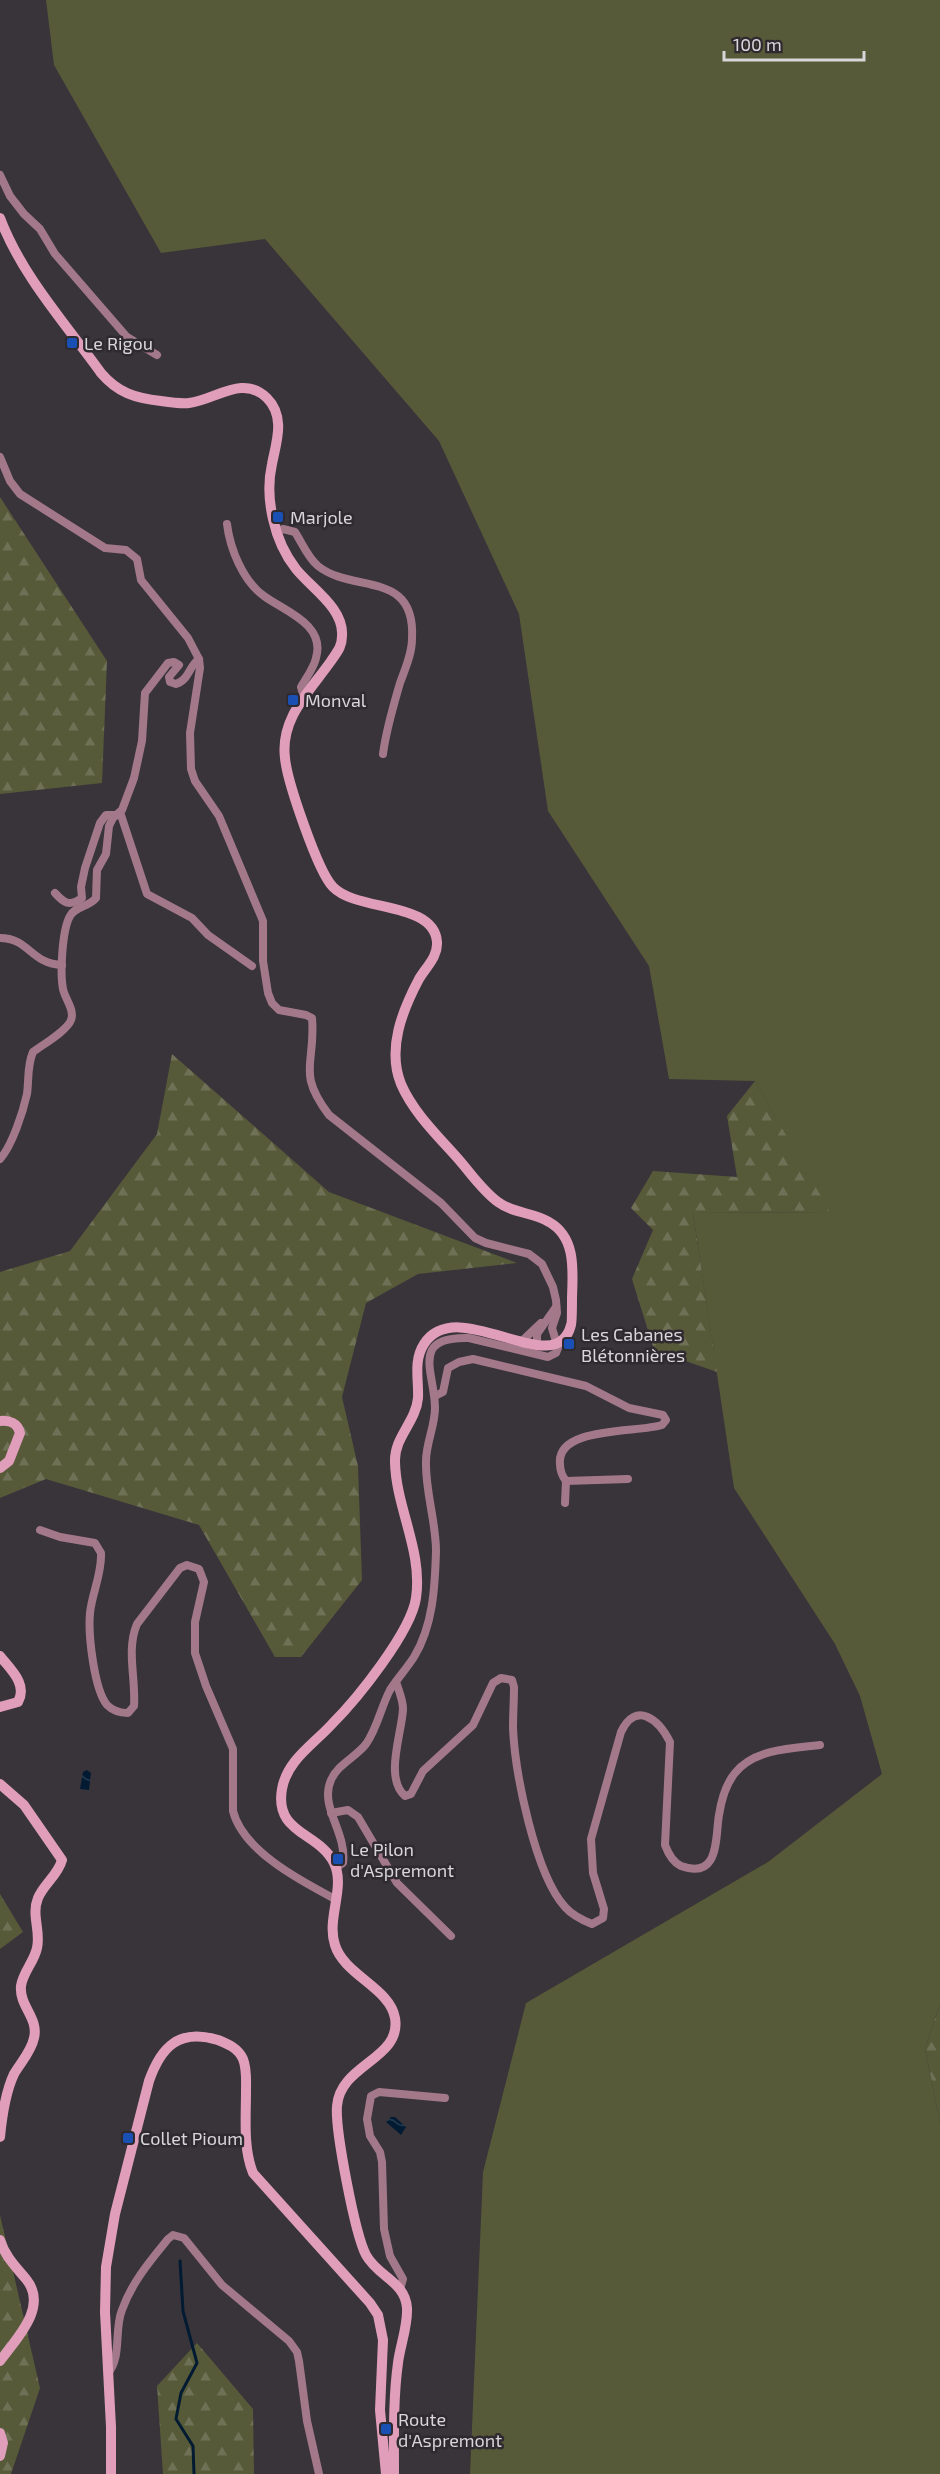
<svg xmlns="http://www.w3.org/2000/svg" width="940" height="2474" font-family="'Exo 2',sans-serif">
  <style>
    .grass { fill: #565a39 }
    .forest { fill: url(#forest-firs) }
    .water { fill: url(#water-waves) }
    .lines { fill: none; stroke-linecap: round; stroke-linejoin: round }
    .stream { stroke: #021b32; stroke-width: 3 }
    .street { stroke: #a3798a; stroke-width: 8 }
    .secondary { stroke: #e09eba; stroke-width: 10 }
    .transit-dot { fill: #1a4fb4; stroke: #2e2a30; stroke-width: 2 }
    .labels { text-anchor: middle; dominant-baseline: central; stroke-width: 5; stroke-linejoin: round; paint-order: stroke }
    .poi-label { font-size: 18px; fill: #d9d6da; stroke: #2e2a30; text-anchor: start }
  </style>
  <defs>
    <pattern id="forest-firs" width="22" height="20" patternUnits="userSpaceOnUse" patternTransform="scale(1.5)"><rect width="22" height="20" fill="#565a39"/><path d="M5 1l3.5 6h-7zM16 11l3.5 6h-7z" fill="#6e7155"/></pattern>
    <pattern id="water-waves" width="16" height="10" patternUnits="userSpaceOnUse" patternTransform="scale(1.5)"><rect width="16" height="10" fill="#021b32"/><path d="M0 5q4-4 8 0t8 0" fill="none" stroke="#263b4f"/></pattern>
  </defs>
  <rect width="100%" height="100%" fill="#38343a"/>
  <polygon class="grass" points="46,0 940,0 940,2004 925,2048 940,2123 940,2474 470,2474 483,2172 526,2003 768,1862 882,1774 860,1696 835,1644 734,1488 693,1213 829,1212 755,1081 669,1079 649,966 548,811 519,614 439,441 265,239 161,253 54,65"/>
  <g class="forest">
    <polygon points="0,497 107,661 102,783 0,794"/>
    <polygon points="172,1054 329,1192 517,1263 418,1274 366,1303 342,1397 358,1466 362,1580 301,1657 275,1657 199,1525 46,1479 0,1498 0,1272 70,1251 157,1134"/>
    <polygon points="755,1081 830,1212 693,1213 717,1372 654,1350 632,1279 653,1230 631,1208 653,1171 737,1177 727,1116"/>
    <polygon points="0,1894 23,1932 0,1949"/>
    <polygon points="940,2004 940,2123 925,2048"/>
    <polygon points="0,2215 40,2388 11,2474 0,2474"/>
    <polygon points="197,2343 253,2409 254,2474 163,2474 157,2386"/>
  </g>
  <g class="water">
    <polygon points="87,1770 91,1773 89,1790 80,1789 83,1772"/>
    <polygon points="391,2117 395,2117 406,2127 401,2135 386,2122"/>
  </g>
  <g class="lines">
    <polyline class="stream" points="180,2261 183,2311 197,2363 181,2393 176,2419 193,2446 194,2474"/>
    <g class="street">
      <polyline points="0,175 10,196 24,214 40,229 55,254 127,337 157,355"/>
      <path d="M0,457L10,481L20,494L105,548L126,550L137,559L141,580L188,638L199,659L200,668L190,733L191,769L195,781L219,816L263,921V961L268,993L272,1003L279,1010L306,1015L312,1018C316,1065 296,1071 329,1115L441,1203L475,1238L486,1243L529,1254L542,1264L553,1287L556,1300L557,1313L552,1328L558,1348L556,1353L548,1357L469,1338C409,1336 435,1373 435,1408C435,1426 426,1443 426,1461C425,1491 436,1521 436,1551C435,1587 433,1626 414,1657C407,1668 397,1679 390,1690C381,1707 377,1729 366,1744C356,1757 338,1764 331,1780C319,1807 347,1832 343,1863L337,1867"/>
      <path d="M227,524C230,549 243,581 264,596C284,611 326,624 316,658C314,668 306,678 301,687L304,697"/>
      <path d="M276,532L283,529L295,532C302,543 308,558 318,566C353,594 416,569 412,639C412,654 405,669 400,683C393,707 386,730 383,754"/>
      <polyline points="120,812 147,894 192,918 208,935 252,966"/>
      <path d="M55,893C64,903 69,907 82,898L81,887L85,868L100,823L106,815H117"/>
      <path d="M0,938C29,938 31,964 62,965"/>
      <path d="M0,1159C12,1146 23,1112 27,1094C29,1080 27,1065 33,1052C42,1045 67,1031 71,1020C75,1010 65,999 63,989C60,973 62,930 70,916C75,906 89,907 96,898L97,870L106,854L109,826L113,818L122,810L134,778L142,741L145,693L168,663L174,662L179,665L169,677L170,682L176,684C189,680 189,666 199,659"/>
      <polyline points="521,1342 541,1323"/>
      <polyline points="537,1345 537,1334 556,1307"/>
      <path d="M435,1396L443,1392L448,1368L459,1362L473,1359L586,1386L629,1408L663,1415L666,1420L662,1425C638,1433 556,1426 560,1464C560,1471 562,1476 566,1481L628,1479"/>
      <polyline points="565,1503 566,1481"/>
      <path d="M40,1530L60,1537L95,1543L101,1553C102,1574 92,1593 90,1613C88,1634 94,1689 107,1705C113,1711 120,1713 128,1713L134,1706C136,1678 126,1650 137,1624L180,1568L187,1565L199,1569L204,1582L195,1622V1653L206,1686L233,1749V1811C243,1851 301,1881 335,1899"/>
      <path d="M396,1682C399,1691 403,1700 403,1709C402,1733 384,1778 405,1796L411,1794L423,1771L473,1725L493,1683L501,1678L512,1680L514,1687C514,1700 513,1714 513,1728C515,1773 535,1874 565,1907C572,1915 582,1920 592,1924L603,1918L604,1909L593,1873L591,1839L621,1732C636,1700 659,1720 670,1742L665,1845C668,1853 672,1862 681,1866C720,1880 715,1838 719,1815C721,1802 726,1784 735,1773C754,1749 792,1748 820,1745"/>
      <polyline points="331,1813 348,1810 358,1817 397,1883 451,1936"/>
      <polyline points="400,2289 403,2279 390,2256 384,2229 382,2162 380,2152 370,2136 367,2119 371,2096 379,2092 445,2098"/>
      <path d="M108,2373C122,2357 114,2329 122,2310C132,2282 150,2261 168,2239L173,2235L184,2238L222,2285L289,2341L297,2352L299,2361L307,2421L319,2474"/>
    </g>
    <g class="secondary">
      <path d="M0,218C22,276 65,323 101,373C118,393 135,398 161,401C168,402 182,404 189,403C216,400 242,374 267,398C286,417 276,443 272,464C268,482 269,502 273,519C277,537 285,555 296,569C312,589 344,608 342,636C342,647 337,652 331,661C310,691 280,718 285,758C287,781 318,872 333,887C357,912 434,901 437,942C438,957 426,967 419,979C402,1011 387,1049 401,1084C414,1114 440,1138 460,1161C472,1175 483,1191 498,1202C514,1214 533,1212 549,1222C576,1237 573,1270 572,1297C572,1299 572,1323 571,1325C556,1384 458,1292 424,1344C413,1361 419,1380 418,1398C416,1422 394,1437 395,1462C396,1508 423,1551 416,1598C411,1632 357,1699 332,1724C314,1744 287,1760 282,1789C274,1834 319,1832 334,1863C346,1887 326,1919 335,1945C344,1975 390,1988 395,2018C402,2059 340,2064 337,2106C335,2130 355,2234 366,2255C378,2277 405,2281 407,2308C408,2326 400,2346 398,2363C393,2399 394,2437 394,2474"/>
      <path d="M0,1421C9,1420 18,1423 20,1433L9,1461L0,1468"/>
      <path d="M0,1656C10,1669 28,1684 18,1702L0,1707"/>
      <path d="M0,1784L24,1805L62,1860C58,1875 44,1884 38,1898C31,1915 41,1931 37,1948C34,1962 23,1972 21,1986C19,2006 39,2018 34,2038C31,2052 21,2062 14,2074C5,2093 2,2116 0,2137"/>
      <path d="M0,2240C5,2256 15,2266 26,2279C49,2307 16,2339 0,2361"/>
      <polyline points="0,2433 3,2443 0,2456"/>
      <path d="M111,2474V2427L105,2312L106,2267L115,2214L149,2081C161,2047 179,2028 218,2040C228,2044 238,2048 243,2059C247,2069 246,2080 246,2091C246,2118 243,2148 253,2173L370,2303L378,2315L383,2340L380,2410L386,2474"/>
    </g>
  </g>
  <g class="transit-dot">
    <rect x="66" y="337" width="12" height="12" rx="3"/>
    <rect x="272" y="511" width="12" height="12" rx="3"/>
    <rect x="287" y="694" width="12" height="12" rx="3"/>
    <rect x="563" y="1338" width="12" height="12" rx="3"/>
    <rect x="332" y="1853" width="12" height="12" rx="3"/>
    <rect x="122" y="2132" width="12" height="12" rx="3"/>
    <rect x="380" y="2423" width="12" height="12" rx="3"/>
  </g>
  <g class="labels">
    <g class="poi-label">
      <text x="84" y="343">Le Rigou</text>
      <text x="290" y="517">Marjole</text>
      <text x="305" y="700">Monval</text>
      <text x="581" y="1334">Les Cabanes<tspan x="581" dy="21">Blétonnières</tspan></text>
      <text x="350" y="1849">Le Pilon<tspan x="350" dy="21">d'Aspremont</tspan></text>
      <text x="140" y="2138">Collet Pioum</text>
      <text x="398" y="2419">Route<tspan x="398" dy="21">d'Aspremont</tspan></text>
    </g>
  </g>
  <path d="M724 51v9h140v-9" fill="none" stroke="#d9d6da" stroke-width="3"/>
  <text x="733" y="51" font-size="18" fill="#d9d6da" stroke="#2e2a30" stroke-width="4.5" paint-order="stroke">100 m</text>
</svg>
